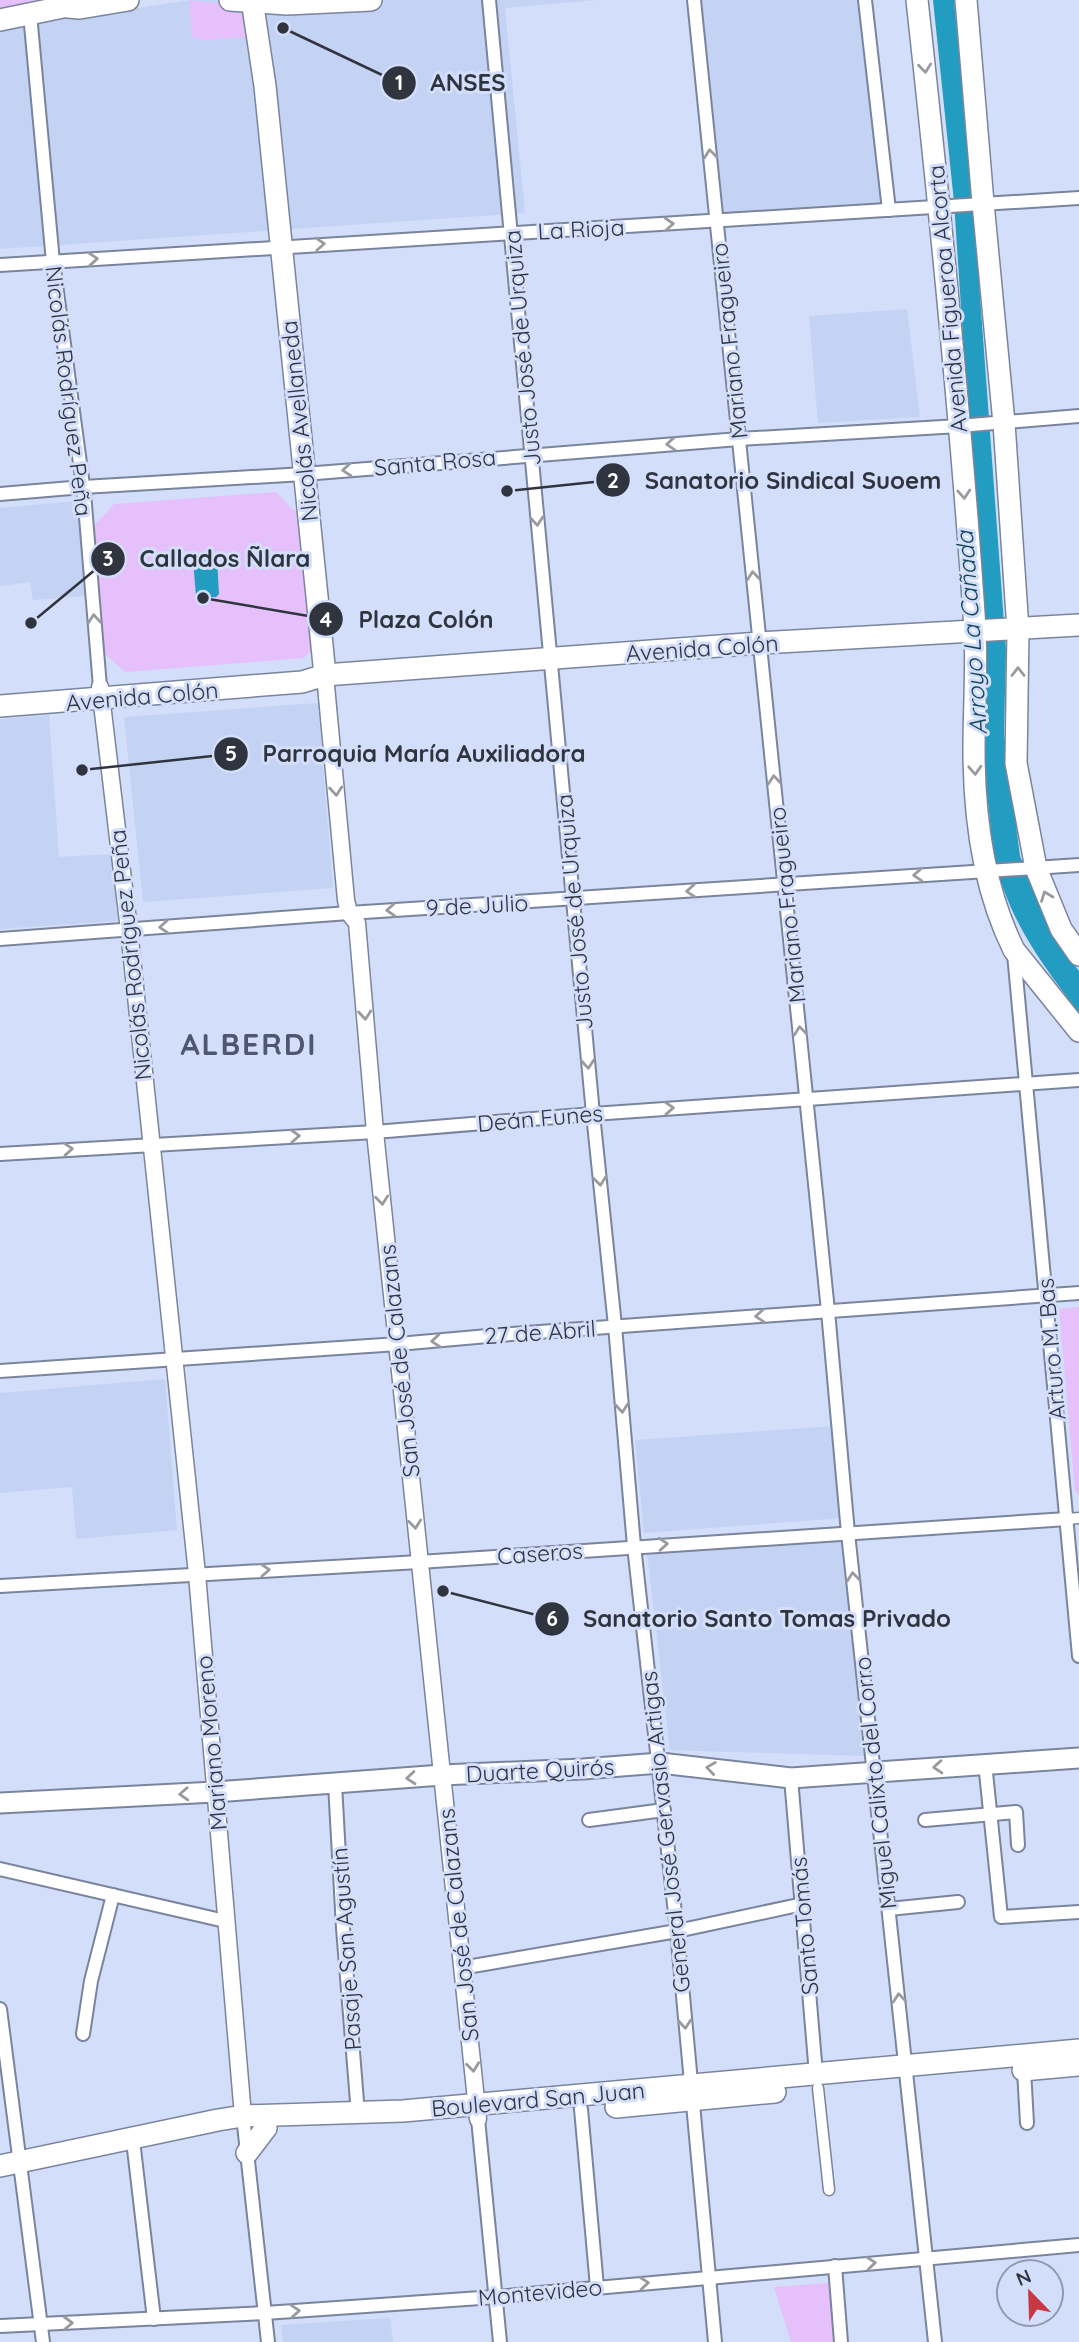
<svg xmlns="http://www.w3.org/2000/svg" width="1079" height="2342" font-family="Quicksand,sans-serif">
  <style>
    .built { fill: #c4d2f3 }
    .green { fill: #e5c0fa }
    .water { fill: #229dc1 }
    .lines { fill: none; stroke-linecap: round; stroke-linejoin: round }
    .pedestrian-casing { stroke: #7a849d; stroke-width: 13 }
    .minor-casing { stroke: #7a849d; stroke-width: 16 }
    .tertiary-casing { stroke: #7a849d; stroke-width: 19 }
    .secondary-casing { stroke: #7a849d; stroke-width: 23 }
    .primary-casing { stroke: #7a849d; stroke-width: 24 }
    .pedestrian { stroke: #fff; stroke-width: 10 }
    .minor { stroke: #fff; stroke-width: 12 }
    .tertiary { stroke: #fff; stroke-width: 16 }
    .secondary { stroke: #fff; stroke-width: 19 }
    .primary { stroke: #fff; stroke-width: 21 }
    .oneway { stroke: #989a9f }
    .labels { text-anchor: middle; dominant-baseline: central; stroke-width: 6; stroke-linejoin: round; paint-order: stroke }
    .street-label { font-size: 23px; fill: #30343f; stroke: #d3defa }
    .water-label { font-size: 24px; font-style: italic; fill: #154655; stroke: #d3defa }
    .district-label { font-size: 30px; font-weight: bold; letter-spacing: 2px; fill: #4e576e; stroke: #d3defa }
    .leader { fill: none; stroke: #30343f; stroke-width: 2.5 }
    .callout-dot { fill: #30343f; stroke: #d3defa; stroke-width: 2.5 }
    .mark-label { font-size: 21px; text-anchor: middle; font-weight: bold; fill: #fff }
    .callout-label { font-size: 24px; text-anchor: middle; font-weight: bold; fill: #30343f; stroke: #d3defa; stroke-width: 6; stroke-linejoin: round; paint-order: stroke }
  </style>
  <rect width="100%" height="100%" fill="#d3defa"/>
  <g class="built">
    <polygon points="191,0 597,0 505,8 525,213 0,249 0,28"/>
    <polygon points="688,0 859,0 883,203 721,214"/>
    <polygon points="907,309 920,417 818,423 809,316"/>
    <polygon points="78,501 86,596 33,600 30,582 0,586 0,508"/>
    <polygon points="318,703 333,888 143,902 124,717"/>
    <polygon points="49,715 59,857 111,854 118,921 0,929 0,719"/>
    <polygon points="165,1379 177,1530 76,1539 72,1487 0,1493 0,1393"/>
    <polygon points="835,1426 843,1518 644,1533 635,1440"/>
    <polygon points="842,1541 864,1756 670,1750 647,1552"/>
    <polygon points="390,2318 393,2342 283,2342 281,2325"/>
  </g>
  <g class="green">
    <polygon points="0,0 83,0 0,20"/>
    <polygon points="189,0 240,7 246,13 248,37 202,40 192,37"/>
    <polygon points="276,492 293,510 299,510 311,650 304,658 125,672 105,654 92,528 114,504"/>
    <polygon points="1079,1307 1079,1495 1075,1491 1059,1309"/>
    <polygon points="830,2283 834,2342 791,2342 774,2287"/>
  </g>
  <g class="water">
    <path d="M933,0H954L973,201L1006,650L1004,734L1020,856L1054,938L1079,971V1013C1040,961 1010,922 994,858L981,738L984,654L954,202Z"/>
    <polygon points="205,551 210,554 213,559 217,559 219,594 216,597 198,598 196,596 193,560 196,560 200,553"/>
  </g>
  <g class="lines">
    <g class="pedestrian-casing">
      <g id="pedestrian">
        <polyline points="1067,1519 1079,1518"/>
        <polyline points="818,2088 829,2190"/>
      </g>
    </g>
    <g class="minor-casing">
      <g id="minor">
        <polyline points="489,0 593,1114 615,1326 634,1546 677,1931 715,2342"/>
        <polyline points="694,0 828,1311 848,1533 935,2342"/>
        <polyline points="865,0 889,210"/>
        <polyline points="30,14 53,262 84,493 100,687"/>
        <polyline points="0,265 1079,198"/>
        <polyline points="0,494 83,487 304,474 739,439 959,426 1079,416"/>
        <polyline points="0,939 349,913 1079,865"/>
        <polyline points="1014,954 1079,1656"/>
        <polyline points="0,1154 375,1132 593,1114 1079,1080"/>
        <polyline points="0,1371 398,1344 499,1335 1079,1293"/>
        <polyline points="0,1586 419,1562 1067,1519"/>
        <polyline points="985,1763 1001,1917 1079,1912"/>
        <polyline points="791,1778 816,2074"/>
        <polyline points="335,1784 343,1928 358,2114"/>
        <polyline points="589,1820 664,1810"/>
        <polyline points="925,1820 1016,1812 1018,1845"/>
        <polyline points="0,1869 225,1921"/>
        <polyline points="889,1909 958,1902"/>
        <polyline points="461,1968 677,1931 803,1904"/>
        <polyline points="0,2009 43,2342"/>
        <polyline points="83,2034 91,1981 113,1895"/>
        <polyline points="1024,2070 1027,2123"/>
        <polyline points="581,2109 597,2287"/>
        <polyline points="243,2116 268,2342"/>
        <polyline points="478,2119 500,2342"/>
        <polyline points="134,2149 154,2319"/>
        <polyline points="835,2266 841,2342"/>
        <polyline points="0,2326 265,2313 495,2297 1079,2245"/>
      </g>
    </g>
    <g class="tertiary-casing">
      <g id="tertiary">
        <polyline points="325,675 346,900 349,913 357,923 375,1132 478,2119"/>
        <polyline points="100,687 129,930 197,1574 243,2116"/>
      </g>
    </g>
    <g class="secondary-casing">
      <polyline id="secondary" points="0,1803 215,1792 442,1775 583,1769 660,1763 791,1778 1079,1758"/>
    </g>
    <g class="primary-casing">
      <g id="primary">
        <polyline points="230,0 287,4 371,0"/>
        <polyline points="252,0 265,86 325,675"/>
        <path d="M917,0C940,209 961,418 975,628C977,668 974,709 974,749C974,816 984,890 1014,950L1079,1031"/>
        <polyline points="966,0 983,203 1004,423 1018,630 1016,763 1036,868 1061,929 1079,955"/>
        <polyline points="68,7 80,8 128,0"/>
        <polyline points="0,20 63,7 83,0"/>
        <polyline points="0,706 302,682 325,675 760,643 1079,625"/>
        <polyline points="1023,2070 1079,2065"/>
        <polyline points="616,2107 775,2092"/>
        <polyline points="247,2153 266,2128"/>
        <polyline points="0,2166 218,2120 243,2116 403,2111 1079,2050"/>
      </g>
    </g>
    <use href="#pedestrian" class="pedestrian"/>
    <use href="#minor" class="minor"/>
    <use href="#tertiary" class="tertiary"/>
    <use href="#secondary" class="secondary"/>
    <use href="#primary" class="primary"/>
  </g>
  <defs><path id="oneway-chevron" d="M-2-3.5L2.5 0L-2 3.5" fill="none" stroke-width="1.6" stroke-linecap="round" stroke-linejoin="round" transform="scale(1.75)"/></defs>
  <g class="oneway">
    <use href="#oneway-chevron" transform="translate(925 68) rotate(84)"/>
    <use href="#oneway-chevron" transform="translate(710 154) rotate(-96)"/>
    <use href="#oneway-chevron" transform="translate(669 224) rotate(-3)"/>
    <use href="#oneway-chevron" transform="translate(320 244) rotate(-3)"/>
    <use href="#oneway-chevron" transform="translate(93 259) rotate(-4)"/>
    <use href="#oneway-chevron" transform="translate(671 444) rotate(176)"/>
    <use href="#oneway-chevron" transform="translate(347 470) rotate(175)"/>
    <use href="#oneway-chevron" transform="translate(964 494) rotate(86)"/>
    <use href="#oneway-chevron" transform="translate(537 521) rotate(85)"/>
    <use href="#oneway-chevron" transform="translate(753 576) rotate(-96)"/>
    <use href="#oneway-chevron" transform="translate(94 619) rotate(-95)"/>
    <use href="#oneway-chevron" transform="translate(1018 672) rotate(-90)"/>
    <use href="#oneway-chevron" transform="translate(975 770) rotate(87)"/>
    <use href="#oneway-chevron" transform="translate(774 780) rotate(-96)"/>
    <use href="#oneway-chevron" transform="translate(336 791) rotate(85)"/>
    <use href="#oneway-chevron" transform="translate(918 875) rotate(176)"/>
    <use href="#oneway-chevron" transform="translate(691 891) rotate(176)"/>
    <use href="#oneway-chevron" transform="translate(1046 896) rotate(-111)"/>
    <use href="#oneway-chevron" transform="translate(391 910) rotate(177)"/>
    <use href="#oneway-chevron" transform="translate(164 927) rotate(176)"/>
    <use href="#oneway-chevron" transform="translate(365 1015) rotate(85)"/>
    <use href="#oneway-chevron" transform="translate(800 1031) rotate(-96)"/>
    <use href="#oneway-chevron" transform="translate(588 1064) rotate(85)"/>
    <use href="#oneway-chevron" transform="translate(669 1108) rotate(-4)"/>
    <use href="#oneway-chevron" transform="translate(295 1136) rotate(-3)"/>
    <use href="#oneway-chevron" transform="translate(68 1149) rotate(-4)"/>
    <use href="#oneway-chevron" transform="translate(600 1181) rotate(84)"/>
    <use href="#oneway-chevron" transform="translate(382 1200) rotate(84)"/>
    <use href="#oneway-chevron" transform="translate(760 1316) rotate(176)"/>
    <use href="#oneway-chevron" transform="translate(436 1341) rotate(175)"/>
    <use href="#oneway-chevron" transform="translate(622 1408) rotate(85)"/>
    <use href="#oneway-chevron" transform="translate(415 1524) rotate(84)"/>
    <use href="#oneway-chevron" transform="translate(663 1544) rotate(-4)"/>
    <use href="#oneway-chevron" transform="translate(265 1570) rotate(-3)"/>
    <use href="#oneway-chevron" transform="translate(853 1577) rotate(-96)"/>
    <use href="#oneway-chevron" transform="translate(938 1767) rotate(176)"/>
    <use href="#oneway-chevron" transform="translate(711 1768) rotate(-172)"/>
    <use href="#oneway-chevron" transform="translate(411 1778) rotate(175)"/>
    <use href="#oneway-chevron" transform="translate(184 1794) rotate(177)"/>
    <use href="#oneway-chevron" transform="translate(899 1998) rotate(-96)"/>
    <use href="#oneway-chevron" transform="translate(685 2024) rotate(85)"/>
    <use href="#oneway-chevron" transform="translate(473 2067) rotate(83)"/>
    <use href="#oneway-chevron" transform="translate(871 2263) rotate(-5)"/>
    <use href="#oneway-chevron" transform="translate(644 2283) rotate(-5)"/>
    <use href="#oneway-chevron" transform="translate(295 2311) rotate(-4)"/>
    <use href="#oneway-chevron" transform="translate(68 2323) rotate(-2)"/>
  </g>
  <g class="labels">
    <g class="street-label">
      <text transform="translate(581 229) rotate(-3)">La Rioja</text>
      <text transform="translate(947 299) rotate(-95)">Avenida Figueroa Alcorta</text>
      <text transform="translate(729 341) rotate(-96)">Mariano Fragueiro</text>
      <text transform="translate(522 348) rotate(-95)">Justo José de Urquiza</text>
      <text transform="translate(69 391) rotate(83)">Nicolás Rodríguez Peña</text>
      <text transform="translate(299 421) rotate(-96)">Nicolás Avellaneda</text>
      <text transform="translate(435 462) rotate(-5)">Santa Rosa</text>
      <text transform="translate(702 648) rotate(-4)">Avenida Colón</text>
      <text transform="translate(142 696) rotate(-5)">Avenida Colón</text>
      <text transform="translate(477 905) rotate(-3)">9 de Julio</text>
      <text transform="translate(787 905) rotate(-96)">Mariano Fragueiro</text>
      <text transform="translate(574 912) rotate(-95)">Justo José de Urquiza</text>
      <text transform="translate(130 955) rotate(-96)">Nicolás Rodríguez Peña</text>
      <text transform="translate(540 1118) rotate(-5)">Deán Funes</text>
      <text transform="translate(540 1332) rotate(-4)">27 de Abril</text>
      <text transform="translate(1051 1349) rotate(-95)">Arturo M. Bas</text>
      <text transform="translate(399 1361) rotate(-96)">San José de Calazans</text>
      <text transform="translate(540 1553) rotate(-4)">Caseros</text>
      <text transform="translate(211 1743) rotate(-95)">Mariano Moreno</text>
      <text transform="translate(540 1770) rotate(-3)">Duarte Quirós</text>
      <text transform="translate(875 1783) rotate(-96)">Miguel Calixto del Corro</text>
      <text transform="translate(665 1832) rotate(-96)">General José Gervasio Artigas</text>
      <text transform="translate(458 1925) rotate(-96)">San José de Calazans</text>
      <text transform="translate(804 1926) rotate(-95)">Santo Tomás</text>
      <text transform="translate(346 1949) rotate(-94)">Pasaje San Agustín</text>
      <text transform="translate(538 2099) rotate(-5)">Boulevard San Juan</text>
      <text transform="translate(540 2292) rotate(-5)">Montevideo</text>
    </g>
    <g class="water-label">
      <text transform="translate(971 633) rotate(-94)">Arroyo La Cañada</text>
    </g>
    <g class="district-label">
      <text x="249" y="1044">ALBERDI</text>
    </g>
  </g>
  <path class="leader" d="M283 28L399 83M507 491L613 480M31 623L108 559M203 598L326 619M82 770L231 754M443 1591L552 1619"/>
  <g class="callout-dot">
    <circle cx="283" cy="28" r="7"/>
    <circle cx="507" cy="491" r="7"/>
    <circle cx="31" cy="623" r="7"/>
    <circle cx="203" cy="598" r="7"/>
    <circle cx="82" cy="770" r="7"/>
    <circle cx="443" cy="1591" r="7"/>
    <circle cx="399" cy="83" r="18"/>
    <circle cx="613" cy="480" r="18"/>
    <circle cx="108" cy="559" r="18"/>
    <circle cx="326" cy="619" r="18"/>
    <circle cx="231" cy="754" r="18"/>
    <circle cx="552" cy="1619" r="18"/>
  </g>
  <g class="mark-label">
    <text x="399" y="90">1</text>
    <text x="613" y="488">2</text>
    <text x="108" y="566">3</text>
    <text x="326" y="627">4</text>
    <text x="231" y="761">5</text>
    <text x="552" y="1626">6</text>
  </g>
  <g class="callout-label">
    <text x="468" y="91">ANSES</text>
    <text x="793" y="489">Sanatorio Sindical Suoem</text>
    <text x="225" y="567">Callados Ñlara</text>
    <text x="426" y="628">Plaza Colón</text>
    <text x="424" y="762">Parroquia María Auxiliadora</text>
    <text x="767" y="1627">Sanatorio Santo Tomas Privado</text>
  </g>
  <g transform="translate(1030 2293) rotate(337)"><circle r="33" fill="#d3defa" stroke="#929aaf" stroke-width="2"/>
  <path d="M0-5L12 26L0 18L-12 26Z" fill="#c73744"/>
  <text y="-10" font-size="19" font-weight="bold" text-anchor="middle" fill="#30343f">N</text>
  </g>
</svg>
